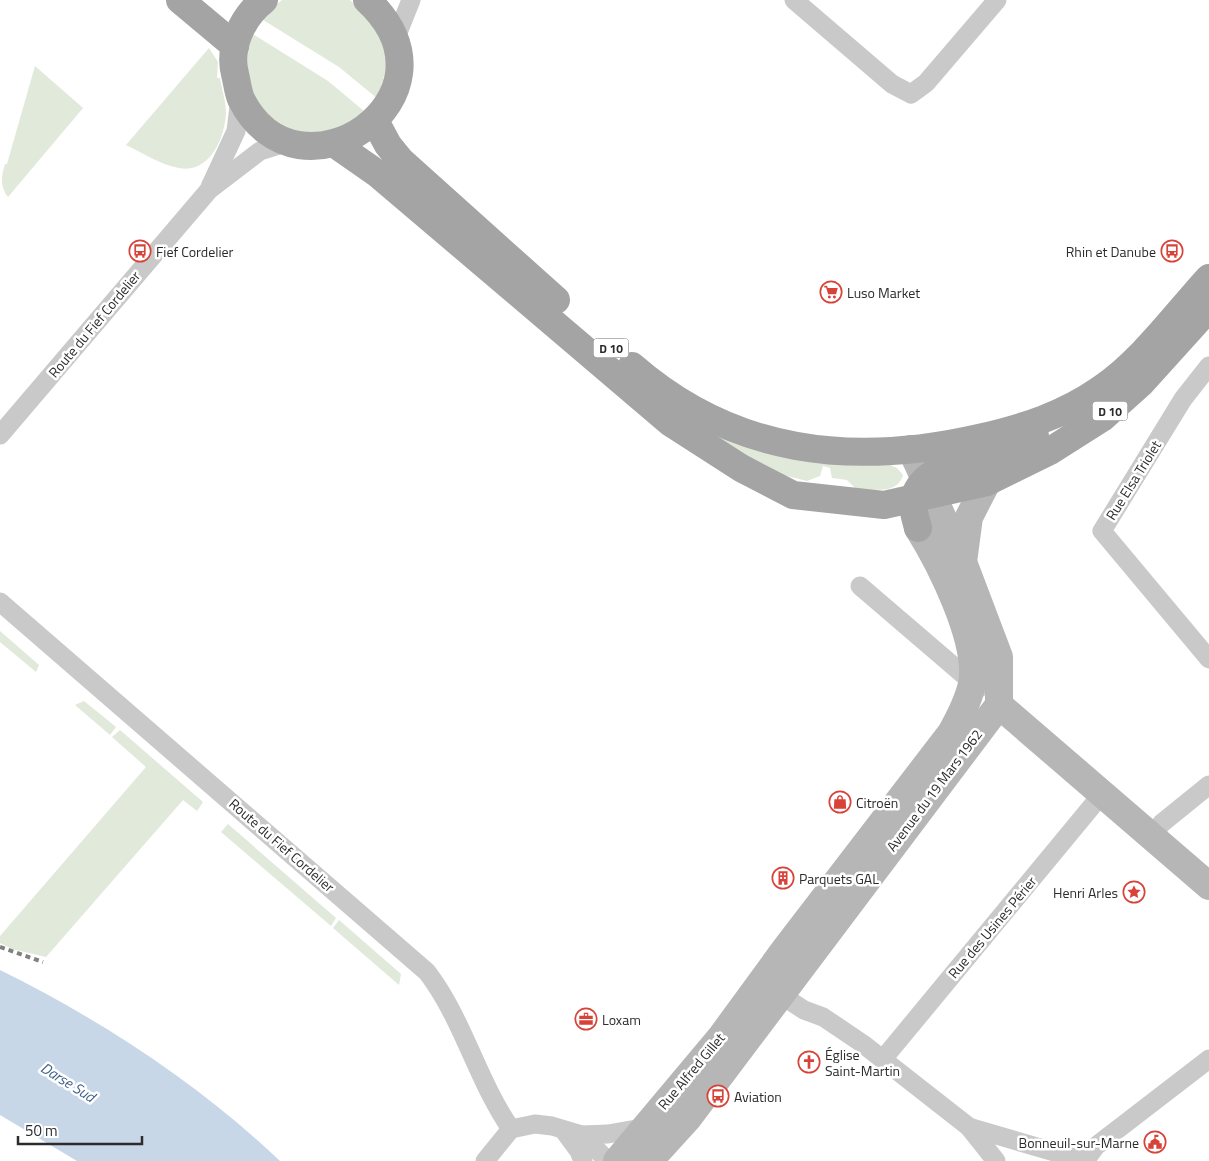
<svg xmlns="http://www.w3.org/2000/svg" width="1209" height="1161" font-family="'Titillium Web',sans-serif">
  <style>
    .green { fill: #e0e9da }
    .water { fill: #c7d7e8 }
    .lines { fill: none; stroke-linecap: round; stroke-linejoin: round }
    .street { stroke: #c9c9c9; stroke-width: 19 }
    .secondary { stroke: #b6b6b6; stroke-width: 28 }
    .primary { stroke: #a4a4a4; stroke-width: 28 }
    .rail { stroke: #818181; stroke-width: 4; stroke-dasharray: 5 4; stroke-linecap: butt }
    .labels { text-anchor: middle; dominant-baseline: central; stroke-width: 5; stroke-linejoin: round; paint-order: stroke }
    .shield { fill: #fff; stroke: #6b6b6b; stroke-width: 1 }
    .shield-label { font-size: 12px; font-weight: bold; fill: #2c2c2c }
    .poi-label { font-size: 14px; fill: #2c2c2c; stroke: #fff; text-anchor: start }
    .street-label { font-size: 14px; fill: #2c2c2c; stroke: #fff }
    .water-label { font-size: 15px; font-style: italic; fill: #416388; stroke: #fff }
  </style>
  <rect width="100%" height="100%" fill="#fff"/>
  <g class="green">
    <polygon points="282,0 350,0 375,23 388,60 378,99 339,67 260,18"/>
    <polygon points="251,33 328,81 364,111 350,127 305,135 281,127 254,100 244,65"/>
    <path d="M209,48L218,62L217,78H220C222,90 226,101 226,113C225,137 210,174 179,168C161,165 143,153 126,145Z"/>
    <path d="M35,66L83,108L8,197C0,187 1,176 5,164H7Z"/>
    <path d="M661,400L888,464L897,468L903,475C897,495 874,489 856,489L847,480L832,478L830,468L823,466L820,476L807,481L775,473L669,411Z"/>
    <polygon points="0,631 39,665 36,672 0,642"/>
    <polygon points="84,701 116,727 110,735 75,705"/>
    <polygon points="120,730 203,802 197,811 183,800 46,957 12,949 0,943 0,936 146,767 112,737"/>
    <polygon points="228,824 336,918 331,926 221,832"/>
    <polygon points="339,920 401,974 399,985 333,928"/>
  </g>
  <path class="water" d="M0,970C101,1020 198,1083 280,1161H77L0,1115Z"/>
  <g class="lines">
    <g class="street">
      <polyline points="794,0 892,84 911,94 926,83 997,0"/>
      <polyline points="395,40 411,0"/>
      <polyline points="210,187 236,131 240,98"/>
      <polyline points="1209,366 1183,399 1102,531 1209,659"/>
      <polyline points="0,435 209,190 260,151 289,142"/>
      <polyline points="860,586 979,688"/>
      <path d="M0,602L427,972C463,1019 477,1080 511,1129"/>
      <polyline points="1151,836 1162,823 1209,785"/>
      <polyline points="781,995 804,1010 823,1017 863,1044 969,1127 1085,1161"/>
      <polyline points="883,1059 1102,794"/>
      <polyline points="969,1127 996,1161"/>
      <polyline points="511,1129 535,1124 552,1126 582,1135 608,1161"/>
      <polyline points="565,1132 579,1151 583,1161"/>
      <polyline points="582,1135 608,1134 642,1128"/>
      <polyline points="485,1161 511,1129"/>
      <polyline points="1085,1161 1096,1146 1209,1059"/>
    </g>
    <g class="secondary">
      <polyline points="911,449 963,562 999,657 999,705 1209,886"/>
      <polyline points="963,562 969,517 987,482"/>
      <path d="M617,1161L721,1037L786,948L951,733C960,717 968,702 972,684C980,642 940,563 918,528"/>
      <polyline points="649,1161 688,1118 999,705"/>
    </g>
    <g class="primary">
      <polyline points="180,0 235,46"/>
      <path d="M264,0C243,16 228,47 235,74C237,82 238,92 241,99C298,213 471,96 367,0"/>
      <polyline points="375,121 388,145 401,161 556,300"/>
      <polyline points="335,144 378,174 671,423 741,468 793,495 884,505 987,482 1050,451 1102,418 1141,383 1209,308"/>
      <path d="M632,366C733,454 852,467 979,438C1023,428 1064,415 1101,389C1143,360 1175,315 1209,278"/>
      <path d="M918,528C916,520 911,505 914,498C928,452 1002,465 1035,436"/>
    </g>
    <polyline class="rail" points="0,947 43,962"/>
  </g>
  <defs>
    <g id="bus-ring" transform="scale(1.125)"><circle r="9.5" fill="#fff" stroke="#d84339" stroke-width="1.5"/><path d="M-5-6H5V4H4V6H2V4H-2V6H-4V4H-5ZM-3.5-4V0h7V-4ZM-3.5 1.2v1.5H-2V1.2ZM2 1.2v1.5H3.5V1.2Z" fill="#d84339"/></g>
    <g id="supermarket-ring" transform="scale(1.125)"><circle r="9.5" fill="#fff" stroke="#d84339" stroke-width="1.5"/><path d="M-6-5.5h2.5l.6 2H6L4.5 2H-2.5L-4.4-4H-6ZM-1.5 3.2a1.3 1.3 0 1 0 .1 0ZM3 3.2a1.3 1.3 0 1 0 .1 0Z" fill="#d84339"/></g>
    <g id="shop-ring" transform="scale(1.125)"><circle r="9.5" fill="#fff" stroke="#d84339" stroke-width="1.5"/><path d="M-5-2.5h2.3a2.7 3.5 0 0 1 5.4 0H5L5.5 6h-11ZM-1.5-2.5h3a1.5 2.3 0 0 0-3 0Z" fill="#d84339"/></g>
    <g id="building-ring" transform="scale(1.125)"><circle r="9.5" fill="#fff" stroke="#d84339" stroke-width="1.5"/><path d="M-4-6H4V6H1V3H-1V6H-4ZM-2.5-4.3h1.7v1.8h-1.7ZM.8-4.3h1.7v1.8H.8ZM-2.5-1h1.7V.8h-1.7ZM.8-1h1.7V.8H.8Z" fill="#d84339"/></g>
    <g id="sight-ring" transform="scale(1.125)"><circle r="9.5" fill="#fff" stroke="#d84339" stroke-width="1.5"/><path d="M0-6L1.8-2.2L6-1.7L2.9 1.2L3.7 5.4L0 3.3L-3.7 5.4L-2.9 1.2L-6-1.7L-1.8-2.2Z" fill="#d84339"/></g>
    <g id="office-ring" transform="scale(1.125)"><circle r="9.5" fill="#fff" stroke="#d84339" stroke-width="1.5"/><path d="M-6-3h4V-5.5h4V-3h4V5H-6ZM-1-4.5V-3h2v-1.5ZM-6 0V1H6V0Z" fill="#d84339"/></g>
    <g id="church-ring" transform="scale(1.125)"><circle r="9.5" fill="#fff" stroke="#d84339" stroke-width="1.5"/><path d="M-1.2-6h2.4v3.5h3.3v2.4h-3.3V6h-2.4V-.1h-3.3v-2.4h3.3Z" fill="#d84339"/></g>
    <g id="civic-ring" transform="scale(1.125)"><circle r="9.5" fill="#fff" stroke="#d84339" stroke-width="1.5"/><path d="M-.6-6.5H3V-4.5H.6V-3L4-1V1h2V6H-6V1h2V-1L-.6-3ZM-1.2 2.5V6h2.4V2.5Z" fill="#d84339"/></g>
  </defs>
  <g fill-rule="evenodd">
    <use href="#bus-ring" x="140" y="251"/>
    <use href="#bus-ring" x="1172" y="251"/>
    <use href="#supermarket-ring" x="831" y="292"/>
    <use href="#shop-ring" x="840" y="802"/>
    <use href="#building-ring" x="783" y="878"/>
    <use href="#sight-ring" x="1134" y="892"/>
    <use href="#office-ring" x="586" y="1019"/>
    <use href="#church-ring" x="809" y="1062"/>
    <use href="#bus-ring" x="718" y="1096"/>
    <use href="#civic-ring" x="1155" y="1142"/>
  </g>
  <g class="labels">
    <g class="shield">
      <rect x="593.5" y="338.5" width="35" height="19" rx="4"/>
      <rect x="1092.5" y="401.5" width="35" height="19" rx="4"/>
    </g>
    <g class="shield-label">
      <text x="611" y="348">D 10</text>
      <text x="1110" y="411">D 10</text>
    </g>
    <g class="poi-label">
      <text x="156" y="251">Fief Cordelier</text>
      <text x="1156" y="251" text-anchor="end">Rhin et Danube</text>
      <text x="847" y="292">Luso Market</text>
      <text x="856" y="802">Citroën</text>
      <text x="799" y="878">Parquets GAL</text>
      <text x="1118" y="892" text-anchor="end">Henri Arles</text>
      <text x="602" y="1019">Loxam</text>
      <text x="825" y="1054">Église<tspan x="825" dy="16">Saint-Martin</tspan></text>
      <text x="734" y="1096">Aviation</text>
      <text x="1139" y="1142" text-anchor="end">Bonneuil-sur-Marne</text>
    </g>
    <g class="street-label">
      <text transform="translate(94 324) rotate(-50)">Route du Fief Cordelier</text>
      <text transform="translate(1133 480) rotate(-58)">Rue Elsa Triolet</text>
      <text transform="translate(934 790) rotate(-53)">Avenue du 19 Mars 1962</text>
      <text transform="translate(282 845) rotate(41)">Route du Fief Cordelier</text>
      <text transform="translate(992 927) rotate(-50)">Rue des Usines Périer</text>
      <text transform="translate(691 1071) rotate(-50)">Rue Alfred Gillet</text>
    </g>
    <g class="water-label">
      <text transform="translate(68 1082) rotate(32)">Darse Sud</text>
    </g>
  </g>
  <path d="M18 1136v8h124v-8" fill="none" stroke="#2c2c2c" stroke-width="2.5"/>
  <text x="25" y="1136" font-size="15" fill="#2c2c2c" stroke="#ffffff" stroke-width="4" paint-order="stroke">50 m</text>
</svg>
